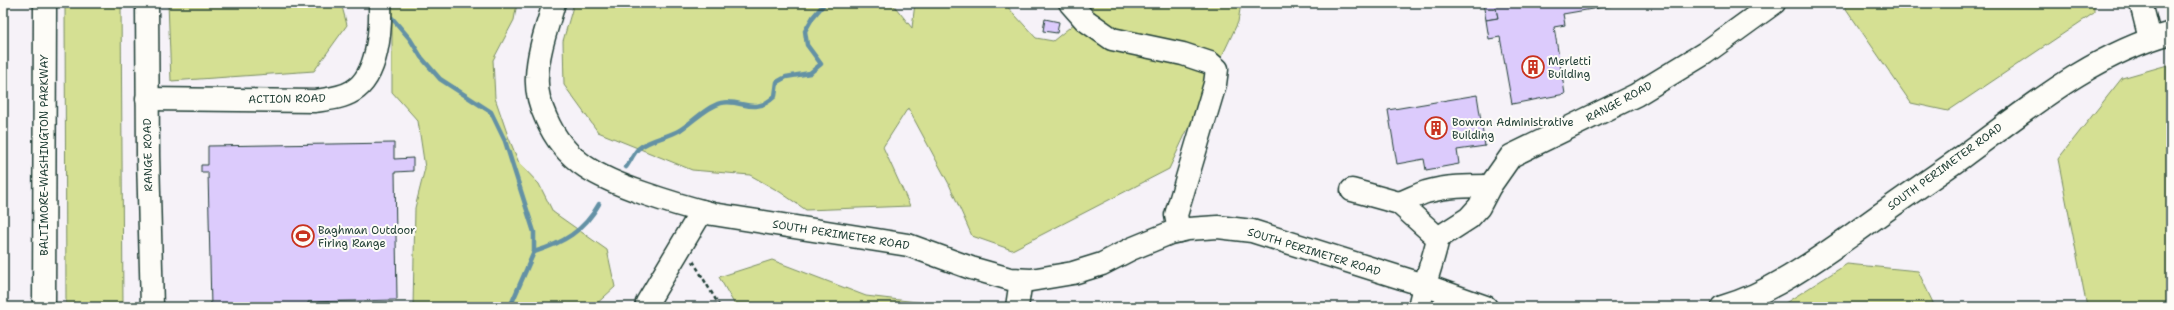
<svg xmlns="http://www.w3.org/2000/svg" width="2174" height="310" font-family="'Shantell Sans',sans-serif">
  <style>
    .green { fill: #d5e093; stroke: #7a8e64 }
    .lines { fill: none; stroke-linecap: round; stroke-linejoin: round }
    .stream { stroke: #6391a5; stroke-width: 4.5 }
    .building { fill: #dccbfc; stroke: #1f3d34 }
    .minor-casing { stroke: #1f3d34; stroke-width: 25 }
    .highway-casing { stroke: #1f3d34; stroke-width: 25 }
    .path { stroke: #1f3d34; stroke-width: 2.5; stroke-dasharray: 4 3; stroke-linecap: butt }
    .minor { stroke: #fdfcf7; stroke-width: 22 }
    .highway { stroke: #fdfcf7; stroke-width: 22 }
    .labels { text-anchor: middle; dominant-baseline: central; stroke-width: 4; stroke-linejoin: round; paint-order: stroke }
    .poi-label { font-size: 11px; fill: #1f3d34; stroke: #fdfcf7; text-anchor: start }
    .street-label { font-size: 11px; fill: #1f3d34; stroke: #fdfcf7 }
  </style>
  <rect width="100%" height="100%" fill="#f6f2f8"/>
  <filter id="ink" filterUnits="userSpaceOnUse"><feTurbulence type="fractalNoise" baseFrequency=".025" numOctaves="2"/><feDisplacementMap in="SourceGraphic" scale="8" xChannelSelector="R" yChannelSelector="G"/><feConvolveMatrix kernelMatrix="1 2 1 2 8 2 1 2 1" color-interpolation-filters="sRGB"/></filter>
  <g filter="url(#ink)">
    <g class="green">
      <polygon points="65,3 121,3 123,307 66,307"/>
      <polygon points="168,3 341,3 347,25 314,71 171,81"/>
      <polygon points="392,3 517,3 514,20 493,60 495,98 508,136 519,163 539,184 553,212 607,250 615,287 593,307 413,307 415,208 425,168 418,121 392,92"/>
      <polygon points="574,3 892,3 912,28 915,3 1004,3 1036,38 1053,41 1075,23 1073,3 1241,3 1238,22 1169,169 1012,250 972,236 949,184 908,108 883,147 910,206 806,210 780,192 750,175 692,170 598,132 564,85 563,41"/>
      <polygon points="1842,3 2094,3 2094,13 1948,111 1911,103"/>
      <polygon points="2171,64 2171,307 2087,307 2058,159 2122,78"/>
      <polygon points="772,260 866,296 925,303 935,307 736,307 719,277"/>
      <polygon points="1847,264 1918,271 1935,307 1779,307"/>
    </g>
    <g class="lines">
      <g class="stream">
        <polyline points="392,18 410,39 421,57 440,79 491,112 505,141 534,232 534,252 510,307"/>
        <path d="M626,167C630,162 633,154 638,149C649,139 667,138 680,130C693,122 706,107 721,103C742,98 753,117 775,96L777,82L786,77L810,73L821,64L807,45L805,31L813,17L825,3"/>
        <path d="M534,252C563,243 584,231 599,204"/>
      </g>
    </g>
    <g class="building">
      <polygon points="1483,3 1495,3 1498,18 1486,20"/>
      <polygon points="1495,3 1627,3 1563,14 1565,25 1554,27 1565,94 1512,104 1500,37 1489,39 1486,20 1498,18"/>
      <polygon points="1045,19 1059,22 1057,33 1043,31"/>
      <polygon points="1477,95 1485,146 1457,150 1459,164 1426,170 1424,159 1397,164 1388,110"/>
      <polygon points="394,143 394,159 413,158 413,171 395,172 397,300 308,302 308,307 211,307 208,172 201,172 201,165 208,165 208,146"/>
    </g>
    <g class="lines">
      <g class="minor-casing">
        <g id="minor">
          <polyline points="147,3 148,156 152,307"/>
          <path d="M554,3C547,28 538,51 537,77C536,91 540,105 546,118C565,163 600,178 643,193C666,201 689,208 713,214L908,245L971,268L1010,279L1031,280L1073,273L1102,264L1131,249L1170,233L1188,229L1218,227L1252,231L1424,285L1486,307"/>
          <polyline points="1070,3 1085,20 1112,39 1183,54 1210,63 1217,69 1215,84 1176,215 1179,231"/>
          <polyline points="2141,3 2150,39"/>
          <path d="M147,99L315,101C328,99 342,98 353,91C378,76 381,29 380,3"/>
          <polyline points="1352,190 1399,203 1438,238"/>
          <path d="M1399,203C1408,200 1417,195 1426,192C1447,186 1468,186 1490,186"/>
          <polyline points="649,307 647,303 702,211"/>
          <polyline points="1017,307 1021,280"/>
          <path d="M1419,307C1424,283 1433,262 1438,238L1469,218L1479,207L1490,186L1511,156L1636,95L1705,53L1774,3"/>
          <path d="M1722,307C1771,293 1815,261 1856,232C1891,206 1927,182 1962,157C2028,109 2091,55 2171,33"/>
        </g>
      </g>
      <g class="highway-casing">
        <polyline id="highway" points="44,307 45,3"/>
      </g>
      <polyline class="path" points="693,261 720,307"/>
      <use href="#minor" class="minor"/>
      <use href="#highway" class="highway"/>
    </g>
  </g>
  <defs>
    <g id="building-ring" transform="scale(1.15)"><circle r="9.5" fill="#fdfcf7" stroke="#c8321e" stroke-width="1.5"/><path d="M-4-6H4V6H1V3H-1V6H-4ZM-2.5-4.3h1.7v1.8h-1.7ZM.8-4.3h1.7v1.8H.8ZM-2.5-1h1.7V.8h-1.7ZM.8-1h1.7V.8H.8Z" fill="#c8321e"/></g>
    <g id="stadium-ring" transform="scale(1.15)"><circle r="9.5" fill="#fdfcf7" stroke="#c8321e" stroke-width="1.5"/><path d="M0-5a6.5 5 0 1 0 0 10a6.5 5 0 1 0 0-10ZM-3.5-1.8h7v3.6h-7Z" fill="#c8321e"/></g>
  </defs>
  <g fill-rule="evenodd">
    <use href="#building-ring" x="1533" y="67"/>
    <use href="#building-ring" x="1436" y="128"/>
    <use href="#stadium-ring" x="303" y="236"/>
  </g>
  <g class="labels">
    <g class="poi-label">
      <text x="1548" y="61">Merletti<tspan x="1548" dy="13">Building</tspan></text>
      <text x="1452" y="122">Bowron Administrative<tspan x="1452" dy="13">Building</tspan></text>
      <text x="318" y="230">Baghman Outdoor<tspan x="318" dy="13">Firing Range</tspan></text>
    </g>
    <g class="street-label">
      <text transform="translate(287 99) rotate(-1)">ACTION ROAD</text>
      <text transform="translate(1619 102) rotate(-28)">RANGE ROAD</text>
      <text transform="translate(44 155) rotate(-90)">BALTIMORE-WASHINGTON PARKWAY</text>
      <text transform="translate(148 155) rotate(-91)">RANGE ROAD</text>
      <text transform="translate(1945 167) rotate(-36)">SOUTH PERIMETER ROAD</text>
      <text transform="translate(841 235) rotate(9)">SOUTH PERIMETER ROAD</text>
      <text transform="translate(1314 252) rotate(17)">SOUTH PERIMETER ROAD</text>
    </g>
  </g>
  <rect width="2174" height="310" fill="none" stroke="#fdfcf7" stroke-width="16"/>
  <rect x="8" y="8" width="2158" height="294" fill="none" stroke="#1f3d34" stroke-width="1.5" filter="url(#ink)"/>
</svg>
